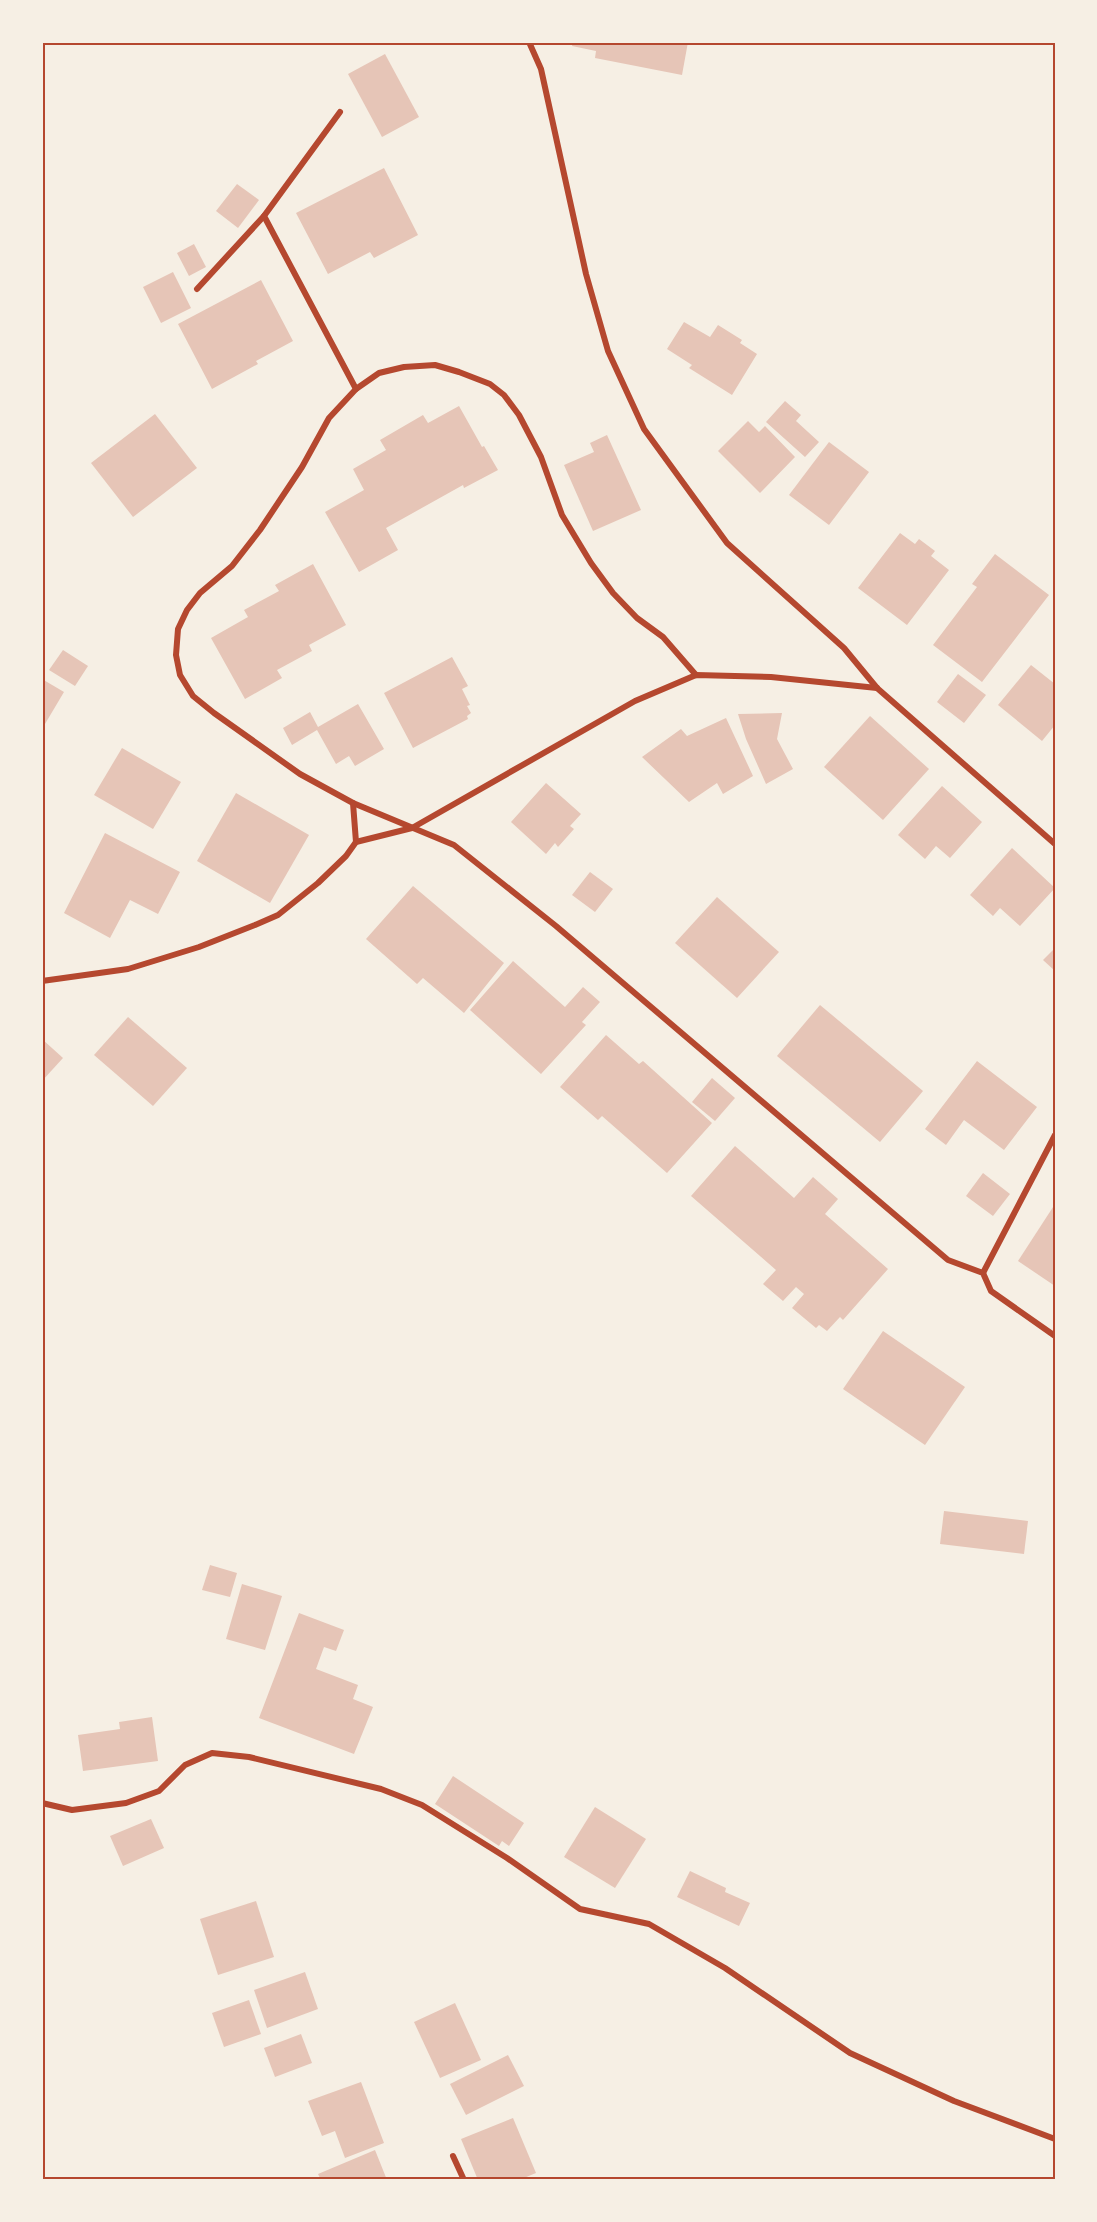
<svg xmlns="http://www.w3.org/2000/svg" width="1097" height="2222" font-family="Cabin,sans-serif">
  <style>
    .building { fill: #e6c5b7 }
    .lines { fill: none; stroke-linecap: round; stroke-linejoin: round }
    .minor { stroke: #b5482f; stroke-width: 6 }
    .neatline { fill: none; stroke: #b5482f; stroke-width: 2 }
  </style>
  <rect width="100%" height="100%" fill="#f6efe4"/>
  <g class="building">
    <polygon points="573,42 688,42 682,75 595,58 596,51 572,46"/>
    <polygon points="385,54 419,117 382,137 348,74"/>
    <polygon points="384,168 418,235 374,258 370,252 328,274 296,213"/>
    <polygon points="237,184 259,200 238,228 216,211"/>
    <polygon points="194,244 206,267 189,276 177,253"/>
    <polygon points="173,272 191,308 161,323 143,287"/>
    <polygon points="261,280 293,341 256,361 258,364 212,389 178,324"/>
    <polygon points="684,322 710,337 718,325 742,340 740,343 757,354 732,395 689,368 692,365 667,349"/>
    <polygon points="785,401 801,415 796,421 819,442 805,457 766,422"/>
    <polygon points="459,406 482,447 484,446 498,470 464,488 463,485 386,528 398,550 359,572 325,512 364,490 353,469 386,450 380,440 423,415 428,423"/>
    <polygon points="155,414 197,468 133,517 91,463"/>
    <polygon points="748,421 759,432 765,426 795,457 760,493 718,451"/>
    <polygon points="607,435 641,510 593,531 564,465 594,452 590,443"/>
    <polygon points="829,442 869,472 829,525 789,495"/>
    <polygon points="900,533 915,544 919,539 935,551 931,556 949,570 907,625 858,588"/>
    <polygon points="995,554 1049,595 982,682 933,645 977,587 972,584"/>
    <polygon points="313,564 346,625 309,645 312,651 277,670 282,678 245,699 211,638 248,617 244,610 279,591 275,585"/>
    <polygon points="63,650 88,666 75,686 49,670"/>
    <polygon points="452,657 468,686 462,689 470,705 467,706 471,713 467,716 468,719 413,748 384,693"/>
    <polygon points="1031,665 1055,684 1055,725 1042,741 998,705"/>
    <polygon points="958,674 986,695 964,723 937,702"/>
    <polygon points="42,679 64,692 42,729"/>
    <polygon points="358,704 384,749 355,766 349,756 336,764 317,730 292,745 283,728 310,712 318,727"/>
    <polygon points="782,713 777,739 793,769 766,784 746,739 738,714"/>
    <polygon points="870,716 929,769 883,820 824,767"/>
    <polygon points="726,718 753,776 723,794 717,783 689,802 642,757 681,729 687,736"/>
    <polygon points="122,748 181,782 153,829 94,795"/>
    <polygon points="546,783 581,814 570,826 574,829 558,847 555,843 546,854 511,822"/>
    <polygon points="942,786 982,822 950,858 936,846 925,859 898,835"/>
    <polygon points="236,793 309,835 270,903 197,861"/>
    <polygon points="105,833 180,872 158,914 130,900 110,938 64,913"/>
    <polygon points="1012,848 1055,888 1020,926 1000,908 993,916 970,895"/>
    <polygon points="590,872 613,889 595,912 572,895"/>
    <polygon points="413,886 504,963 464,1013 423,978 417,984 366,939"/>
    <polygon points="717,897 779,952 737,998 675,943"/>
    <polygon points="1055,948 1055,971 1043,960"/>
    <polygon points="513,961 565,1007 583,987 600,1002 582,1022 586,1025 541,1074 470,1010"/>
    <polygon points="820,1005 923,1091 880,1142 777,1056"/>
    <polygon points="128,1017 187,1068 153,1106 94,1055"/>
    <polygon points="606,1035 639,1064 643,1061 712,1123 667,1173 602,1116 598,1120 560,1087"/>
    <polygon points="42,1039 63,1058 42,1081"/>
    <polygon points="977,1061 1037,1107 1004,1150 964,1120 946,1145 925,1129"/>
    <polygon points="712,1078 735,1098 715,1121 692,1102"/>
    <polygon points="735,1146 794,1198 813,1177 838,1199 825,1214 888,1269 843,1320 840,1317 827,1331 819,1325 816,1328 792,1308 804,1294 796,1287 783,1301 763,1284 776,1270 691,1196"/>
    <polygon points="983,1173 1010,1194 993,1216 966,1196"/>
    <polygon points="1055,1204 1055,1286 1018,1261"/>
    <polygon points="883,1331 965,1387 925,1445 843,1389"/>
    <polygon points="944,1511 1028,1521 1024,1554 940,1544"/>
    <polygon points="210,1565 237,1573 230,1597 202,1590"/>
    <polygon points="242,1584 282,1596 265,1650 226,1639"/>
    <polygon points="299,1613 344,1630 336,1651 324,1647 316,1669 358,1685 353,1699 373,1707 354,1754 259,1718"/>
    <polygon points="152,1717 158,1761 83,1771 78,1735 120,1729 119,1722"/>
    <polygon points="453,1776 524,1823 509,1846 502,1841 499,1846 435,1804"/>
    <polygon points="595,1807 646,1839 615,1888 564,1857"/>
    <polygon points="151,1819 164,1848 123,1866 110,1836"/>
    <polygon points="690,1871 726,1888 725,1892 750,1903 739,1926 677,1897"/>
    <polygon points="256,1901 274,1957 218,1975 200,1919"/>
    <polygon points="305,1972 318,2009 267,2028 254,1990"/>
    <polygon points="249,2000 261,2034 224,2047 212,2013"/>
    <polygon points="455,2003 481,2060 440,2078 414,2022"/>
    <polygon points="301,2034 312,2063 275,2077 264,2048"/>
    <polygon points="508,2055 524,2086 466,2115 450,2084"/>
    <polygon points="361,2082 384,2143 345,2158 335,2131 322,2136 308,2101"/>
    <polygon points="513,2118 536,2173 519,2180 478,2180 461,2139"/>
    <polygon points="375,2150 387,2180 321,2180 318,2174"/>
  </g>
  <g class="lines">
    <g class="minor">
      <polyline points="529,42 541,69 586,274 608,351 644,429 727,543 844,648 877,688 1055,844"/>
      <polyline points="340,112 264,216 356,389"/>
      <polyline points="197,289 264,216"/>
      <polyline points="696,675 663,637 637,618 613,593 591,563 562,515 541,457 519,415 504,395 490,384 459,372 435,365 404,367 379,373 356,389 329,418 302,467 260,530 232,566 200,593 187,610 178,629 176,655 180,675 193,696 214,713 300,774 353,803 454,845 556,926 948,1260 983,1273 991,1291 1055,1336"/>
      <polyline points="353,803 356,842"/>
      <polyline points="42,981 128,969 199,947 255,925 278,915 318,883 346,856 356,842 412,828 635,701 696,675 771,677 877,688"/>
      <polyline points="983,1273 1055,1135"/>
      <polyline points="42,1803 72,1810 126,1803 159,1791 185,1765 212,1753 249,1757 381,1789 422,1805 507,1858 580,1909 649,1924 725,1968 850,2053 954,2101 1055,2139"/>
      <polyline points="453,2156 464,2180"/>
    </g>
  </g>
  <rect width="1097" height="2222" fill="none" stroke="#f6efe4" stroke-width="87"/>
  <rect x="44" y="44" width="1010" height="2134" class="neatline"/>
</svg>
